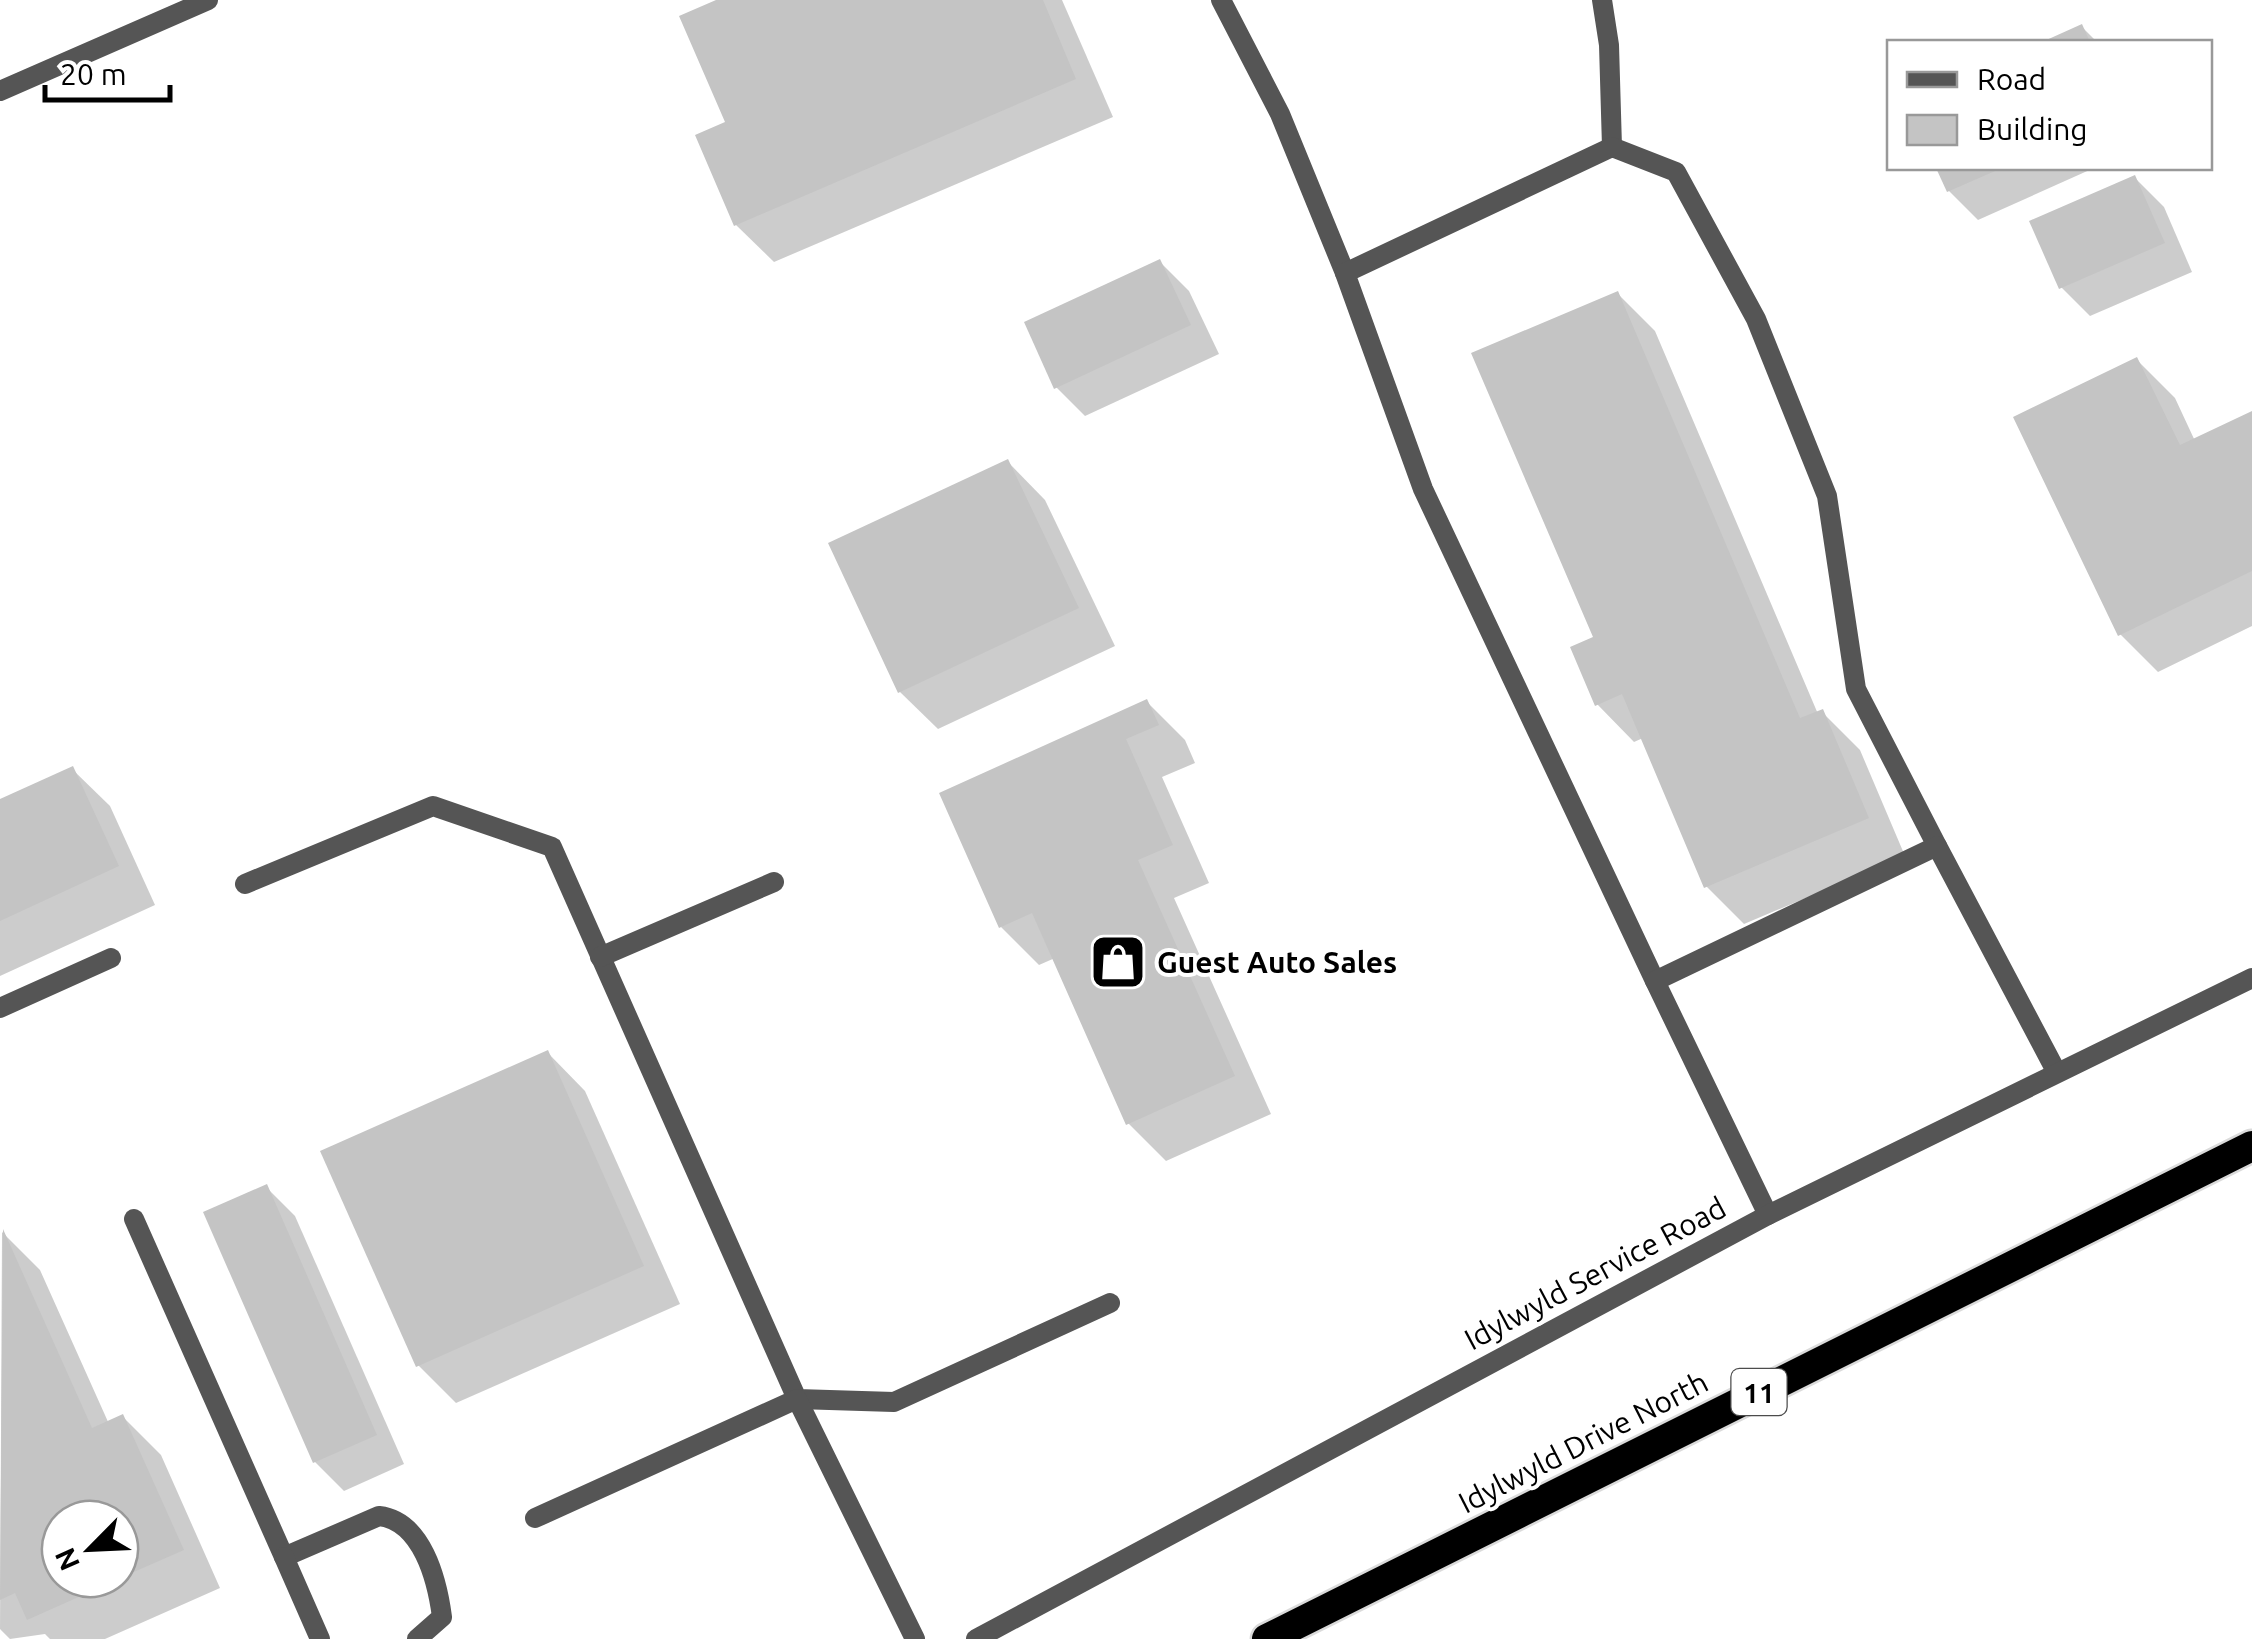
<svg xmlns="http://www.w3.org/2000/svg" width="2252" height="1639" font-family="Ubuntu,sans-serif">
  <style>
    .shadow { fill: #0003; fill-rule: evenodd }
    .building { fill: #c4c4c4 }
    .lines { fill: none; stroke-linecap: round; stroke-linejoin: round }
    .highway-casing { stroke: #dbdbdb; stroke-width: 35 }
    .lane { stroke: #555; stroke-width: 20 }
    .street { stroke: #555; stroke-width: 20 }
    .highway { stroke: #000; stroke-width: 30 }
    .labels { text-anchor: middle; dominant-baseline: central; stroke-width: 8; stroke-linejoin: round; paint-order: stroke }
    .shield { fill: #fff; stroke: #4c4c4c; stroke-width: 2.5 }
    .shield-label { font-size: 28px; font-weight: bold; fill: #000 }
    .poi-label { font-size: 30px; font-weight: bold; fill: #000; stroke: #fff; text-anchor: start }
    .street-label { font-size: 30px; fill: #000; stroke: #fff }
  </style>
  <rect width="100%" height="100%" fill="#fff"/>
  <g class="shadow">
    <polygon points="722,0 1062,0 1113,117 774,262 736,225"/>
    <polygon points="2082,27 2097,42 2048,42"/>
    <polygon points="1939,168 2094,168 1978,220 1949,191"/>
    <polygon points="2135,178 2164,207 2192,272 2090,316 2061,287"/>
    <polygon points="1160,262 1189,291 1219,354 1085,416 1056,387"/>
    <polygon points="1618,294 1655,331 1818,714 1822,712 1860,750 1905,856 1744,924 1706,886 1643,738 1634,742 1597,704 1596,639"/>
    <polygon points="2137,360 2175,398 2195,441 2252,413 2252,626 2158,672 2120,634"/>
    <polygon points="1008,462 1045,500 1115,646 938,729 900,692"/>
    <polygon points="1147,702 1185,740 1195,763 1162,777 1209,883 1174,898 1271,1114 1166,1161 1128,1123 1055,958 1039,965 1001,927"/>
    <polygon points="72,769 110,806 155,905 0,976 0,802"/>
    <polygon points="548,1053 585,1091 680,1304 456,1403 418,1365"/>
    <polygon points="266,1187 295,1216 404,1464 344,1491 315,1462"/>
    <path d="M2,1232L40,1270L109,1424L123,1417L161,1455L220,1588L105,1639H50L45,1634L10,1639L0,1629ZM60,1519H120V1579H60Z"/>
  </g>
  <g class="building">
    <polygon points="716,0 1043,0 1076,79 734,226 695,135 725,122 679,16"/>
    <polygon points="2082,24 2090,42 2042,42"/>
    <polygon points="1936,168 2002,168 1947,192"/>
    <polygon points="2135,175 2165,243 2059,289 2029,221"/>
    <polygon points="1160,259 1191,325 1054,389 1024,322"/>
    <polygon points="1618,291 1800,718 1823,709 1869,818 1704,888 1622,694 1595,706 1570,647 1593,637 1471,353"/>
    <polygon points="2137,357 2180,445 2252,411 2252,571 2118,636 2013,417"/>
    <polygon points="1008,459 1079,608 898,693 828,543"/>
    <polygon points="1147,699 1159,725 1126,739 1173,845 1138,860 1235,1076 1126,1125 1032,913 999,928 939,793"/>
    <polygon points="73,766 119,866 0,921 0,799"/>
    <polygon points="548,1050 644,1266 416,1367 320,1151"/>
    <polygon points="267,1184 377,1435 313,1463 203,1212"/>
    <polygon points="3,1229 92,1428 123,1414 184,1550 120,1578 120,1519 60,1519 60,1579 119,1579 27,1620 15,1593 0,1600"/>
  </g>
  <g class="lines">
    <g class="highway-casing">
      <polyline id="highway" points="1267,1639 2252,1146"/>
    </g>
    <g class="lane">
      <polyline points="1221,0 1280,114 1345,273"/>
      <polyline points="1602,0 1609,45 1612,147"/>
      <polyline points="245,884 433,806 552,847 797,1399 894,1402 1110,1303"/>
      <polyline points="600,957 774,882"/>
      <polyline points="1655,981 1423,489 1345,273 1612,147 1676,172 1756,319 1827,496 1856,689 1937,846"/>
      <polyline points="0,1008 111,958"/>
      <polyline points="1768,1215 1655,981 1937,846 2056,1071"/>
      <path d="M134,1219L284,1557L379,1516C422,1521 437,1579 442,1617L417,1639"/>
      <polyline points="535,1518 797,1399 915,1639"/>
      <polyline points="284,1557 320,1639"/>
    </g>
    <g class="street">
      <polyline points="0,91 208,0"/>
      <polyline points="976,1639 1768,1215 2252,978"/>
    </g>
    <use href="#highway" class="highway"/>
  </g>
  <defs>
    <g id="shop-square" transform="scale(2.875)"><rect x="-9" y="-9" width="18" height="18" rx="4" fill="#000" stroke="#fff"/><path d="M-5-2.5h2.3a2.7 3.5 0 0 1 5.4 0H5L5.5 6h-11ZM-1.5-2.5h3a1.5 2.3 0 0 0-3 0Z" fill="#fff"/></g>
  </defs>
  <g fill-rule="evenodd">
    <use href="#shop-square" x="1118" y="962"/>
  </g>
  <g class="labels">
    <rect class="shield" x="1731.5" y="1369" width="55" height="46" rx="8"/>
    <g class="shield-label">
      <text x="1759" y="1392">11</text>
    </g>
    <g class="poi-label">
      <text x="1157" y="962">Guest Auto Sales</text>
    </g>
    <g class="street-label">
      <text transform="translate(1595 1273) rotate(-28)">Idylwyld Service Road</text>
      <text transform="translate(1583 1442) rotate(-27)">Idylwyld Drive North</text>
    </g>
  </g>
  <rect x="1887" y="40" width="325" height="130" fill="#ffffff" stroke="#999999" stroke-width="2.5"/>
  <rect x="1907" y="72" width="50" height="15" fill="#555555" stroke="#999999" stroke-width="2.5"/>
  <text x="1977" y="90" font-size="30" fill="#000000">Road</text>
  <rect x="1907" y="115" width="50" height="30" fill="#c4c4c4" stroke="#999999" stroke-width="2.5"/>
  <text x="1977" y="140" font-size="30" fill="#000000">Building</text>
  <g transform="translate(90 1549) rotate(246)"><circle r="48" fill="#ffffff" stroke="#999999" stroke-width="2.5"/>
  <path d="M0-8L18 38L0 25L-18 38Z" fill="#000000"/>
  <text y="-15" font-size="28" font-weight="bold" text-anchor="middle" fill="#000000">N</text>
  </g>
  <path d="M45 85v15h125v-15" fill="none" stroke="#000000" stroke-width="5"/>
  <text x="60" y="85" font-size="30" fill="#000000" stroke="#ffffff" stroke-width="8" paint-order="stroke">20 m</text>
</svg>
